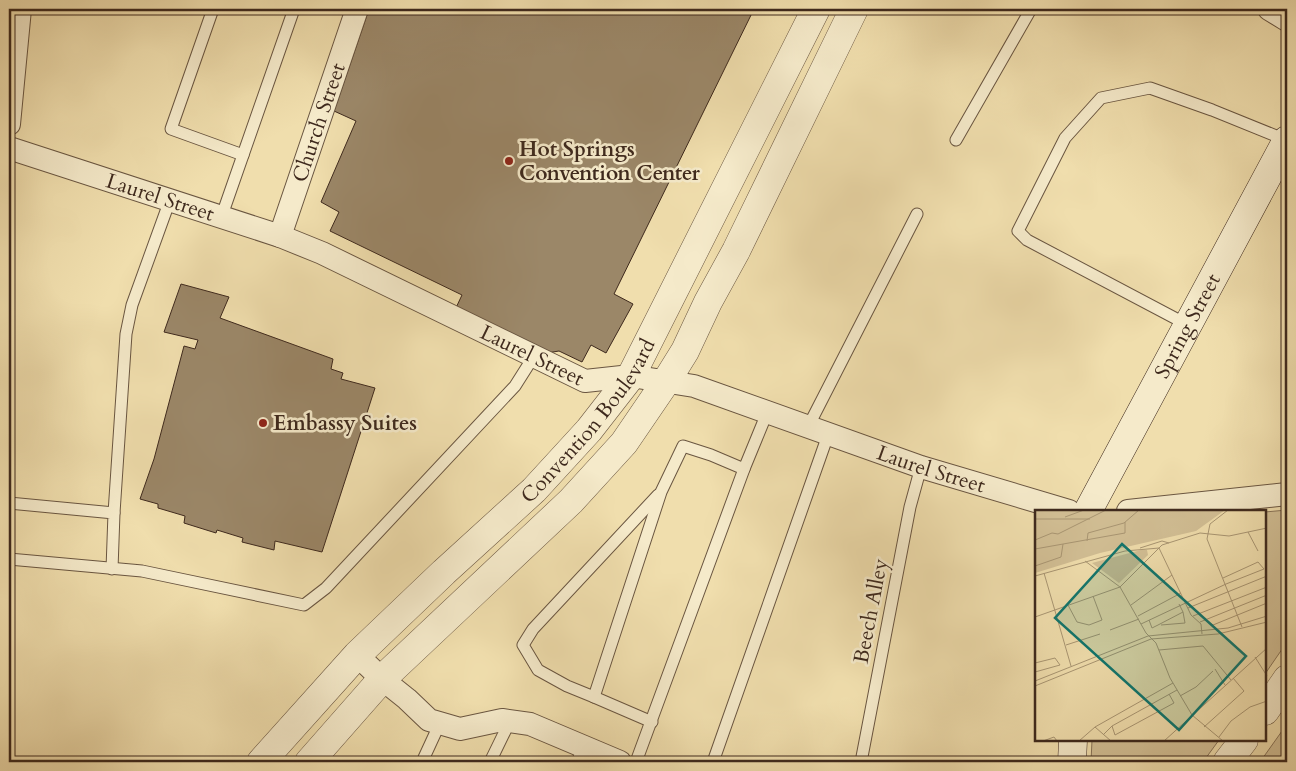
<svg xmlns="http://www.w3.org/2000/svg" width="1296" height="771" font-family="Cardo,serif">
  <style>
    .green { fill: #d2bf95; stroke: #887459 }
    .building { fill: #9b8768; stroke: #3e291d }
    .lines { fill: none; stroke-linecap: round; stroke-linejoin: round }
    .service-casing { stroke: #6a5641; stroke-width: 13 }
    .minor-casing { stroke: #6a5641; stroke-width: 24 }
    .tertiary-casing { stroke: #6a5641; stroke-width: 29 }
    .secondary-casing { stroke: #3e291d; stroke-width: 29 }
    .service { stroke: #f5eaca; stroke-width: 11 }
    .minor { stroke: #f5eaca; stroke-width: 22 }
    .tertiary { stroke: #f5eaca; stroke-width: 28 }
    .secondary { stroke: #f5eaca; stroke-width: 28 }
    .poi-dot { fill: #8f2418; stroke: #f5eaca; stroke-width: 2 }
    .labels { text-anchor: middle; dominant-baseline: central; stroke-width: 5; stroke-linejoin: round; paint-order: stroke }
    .street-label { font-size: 21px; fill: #3e291d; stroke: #f5eaca }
    .poi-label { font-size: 21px; font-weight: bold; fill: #3e291d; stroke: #f5eaca; text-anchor: start }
    .inset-road { fill: none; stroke: #a99673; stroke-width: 1 }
    .view { fill: #0f766e; fill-opacity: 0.15; stroke: #0f766e; stroke-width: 2.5 }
    .inset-edge { fill: none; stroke: #3e291d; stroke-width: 2.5 }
  </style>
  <rect width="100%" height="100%" fill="#f0dead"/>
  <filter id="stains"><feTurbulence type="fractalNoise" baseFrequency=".004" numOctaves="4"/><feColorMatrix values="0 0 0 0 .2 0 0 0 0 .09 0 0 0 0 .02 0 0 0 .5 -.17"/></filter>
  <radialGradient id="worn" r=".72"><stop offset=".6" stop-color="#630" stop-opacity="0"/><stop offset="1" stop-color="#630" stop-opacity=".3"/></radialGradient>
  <g class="green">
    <polygon points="1287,510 1287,642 1265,674 1265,512"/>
    <polygon points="1287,724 1287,762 1260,762"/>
    <polygon points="1092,740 1219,740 1203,762 1091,762"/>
  </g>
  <g class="building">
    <polygon points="369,9 754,9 614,294 633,304 606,353 591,345 582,362 559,351 541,354 454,312 462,295 330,231 339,212 321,202 356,121 334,111"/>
    <polygon points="181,284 229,297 220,318 333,359 331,369 343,373 341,379 375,388 322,552 275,541 274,550 242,542 243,538 217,530 216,533 184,523 185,516 158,508 158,504 140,499 154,459 184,346 195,349 198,340 164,332"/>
  </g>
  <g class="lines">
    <g class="service-casing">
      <g id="service">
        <polyline points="213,9 171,129 243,155"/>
        <polyline points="956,140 1031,9"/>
        <polyline points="221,218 294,9"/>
        <polyline points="1188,325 1027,240 1018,231 1065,138 1101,98 1150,88 1212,110 1286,140"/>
        <polyline points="808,427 917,214"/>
        <polyline points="9,503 114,513 112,569"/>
        <polyline points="114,513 126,334 132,305 170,200"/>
        <polyline points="9,559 142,571 304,605 326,588 515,386 534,356"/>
        <polyline points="594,697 567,686 538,670 523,645 533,629 658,495"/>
        <polyline points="652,722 594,697 661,492 683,446 711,455 744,469"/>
        <polyline points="422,762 440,723"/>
        <polyline points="490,762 510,721"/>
        <polyline points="577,762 584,746"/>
        <polyline points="636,762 744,469 767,413"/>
        <polyline points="713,762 828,435"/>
        <polyline points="861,762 910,507 921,467"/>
      </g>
    </g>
    <g class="minor-casing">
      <g id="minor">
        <polyline points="1269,9 1287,20"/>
        <polyline points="9,124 20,9"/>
        <path id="s1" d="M9,148L280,236L322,253L585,381L631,376L694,386L921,467L1069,511"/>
        <path id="s2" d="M280,236L357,9"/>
        <polyline points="1128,511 1287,494"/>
        <polyline points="357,655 382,679 407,699 429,720 460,729 502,720 530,724 620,762"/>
      </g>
    </g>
    <g class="tertiary-casing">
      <g id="tertiary">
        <polyline points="1265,711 1287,679"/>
        <path id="s3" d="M261,762L357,655L444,572L534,490L589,430L631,376L816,9"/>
        <polyline points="309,762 382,679 571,501 624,443 667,380 685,351 708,302 736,251 854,9"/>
        <polyline points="1227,762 1244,740"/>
      </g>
    </g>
    <g class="secondary-casing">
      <g id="secondary">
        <path id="s4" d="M1088,511L1287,140"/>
        <polyline points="1072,762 1073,740"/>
      </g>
    </g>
    <use href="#service" class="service"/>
    <use href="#minor" class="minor"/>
    <use href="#tertiary" class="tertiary"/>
    <use href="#secondary" class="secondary"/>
  </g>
  <g class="poi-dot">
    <circle cx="509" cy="161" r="5"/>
    <circle cx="263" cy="423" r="5"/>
  </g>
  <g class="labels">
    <g class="street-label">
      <text stroke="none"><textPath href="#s2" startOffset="120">Church Street</textPath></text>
      <text stroke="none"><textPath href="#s1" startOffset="159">Laurel Street</textPath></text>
      <text stroke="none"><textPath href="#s4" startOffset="210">Spring Street</textPath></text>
      <text stroke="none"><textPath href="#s1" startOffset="564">Laurel Street</textPath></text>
      <text stroke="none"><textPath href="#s3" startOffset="474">Convention Boulevard</textPath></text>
      <text stroke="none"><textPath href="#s1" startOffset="984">Laurel Street</textPath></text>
      <text transform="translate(871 611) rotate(-79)">Beech Alley</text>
    </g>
    <g class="poi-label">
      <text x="519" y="149">Hot Springs<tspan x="519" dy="24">Convention Center</tspan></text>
      <text x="273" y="423">Embassy Suites</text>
    </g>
  </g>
  <g transform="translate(1035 510)">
    <rect width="231" height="231" fill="#f0dead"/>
    <path d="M0,0H190L161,21L65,43L0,63ZM106,40H112L113,45L84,73L57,53Z" fill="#d2bf95"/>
    <path class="inset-road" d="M193,0L175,14L172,29L207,117M30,7L49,0M0,9H55M213,22L223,41M0,30L17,23L23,24L71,0M52,31L53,23L89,13L104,0M105,38L127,31L134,33M0,39L90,23V12M50,51L85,77L111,123L121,133L135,168L157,205L188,231M0,56L26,47L28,34M9,63L36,156M0,66L90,41L124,38L156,105L166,114L167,124M188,68L223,52L229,59L191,74M33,95L42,112L54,115L67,110L58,86M96,95L137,65M153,98L232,66M103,106L146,83M158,106L232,77M0,107L85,77L127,35L165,23L194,26L232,18M114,110L117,118L123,115L148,102L144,94M170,110L178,115L232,93M165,112L232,85M106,114L191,74M126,115L150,113L148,102M75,120L104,109M31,135L65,124M124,140L168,136L196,170M220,147L232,166M0,153L20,148L25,155L0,162M180,159L190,175M0,171L113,126L193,118L232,106M0,176L116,129L183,124L232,112M145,186L161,177L178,161M77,216L80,225L139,193L134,184M60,217L76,231M169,217L209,181L198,168M68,225L77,216L142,180M184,227L196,211L215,197L232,191M8,231L19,227L22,231M44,231L60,217L138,173M129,231L232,138"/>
    <path class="view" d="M87,34L211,146L144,220L20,108Z"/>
    <rect width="231" height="231" class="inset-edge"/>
  </g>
  <rect width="1296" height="771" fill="none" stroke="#f0dead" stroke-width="30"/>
  <rect x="10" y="10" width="1276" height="751" fill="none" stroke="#3e291d" stroke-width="2.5"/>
  <rect x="15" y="15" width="1266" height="741" fill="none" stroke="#3e291d"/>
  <rect width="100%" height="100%" filter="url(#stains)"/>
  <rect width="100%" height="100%" fill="url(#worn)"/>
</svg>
